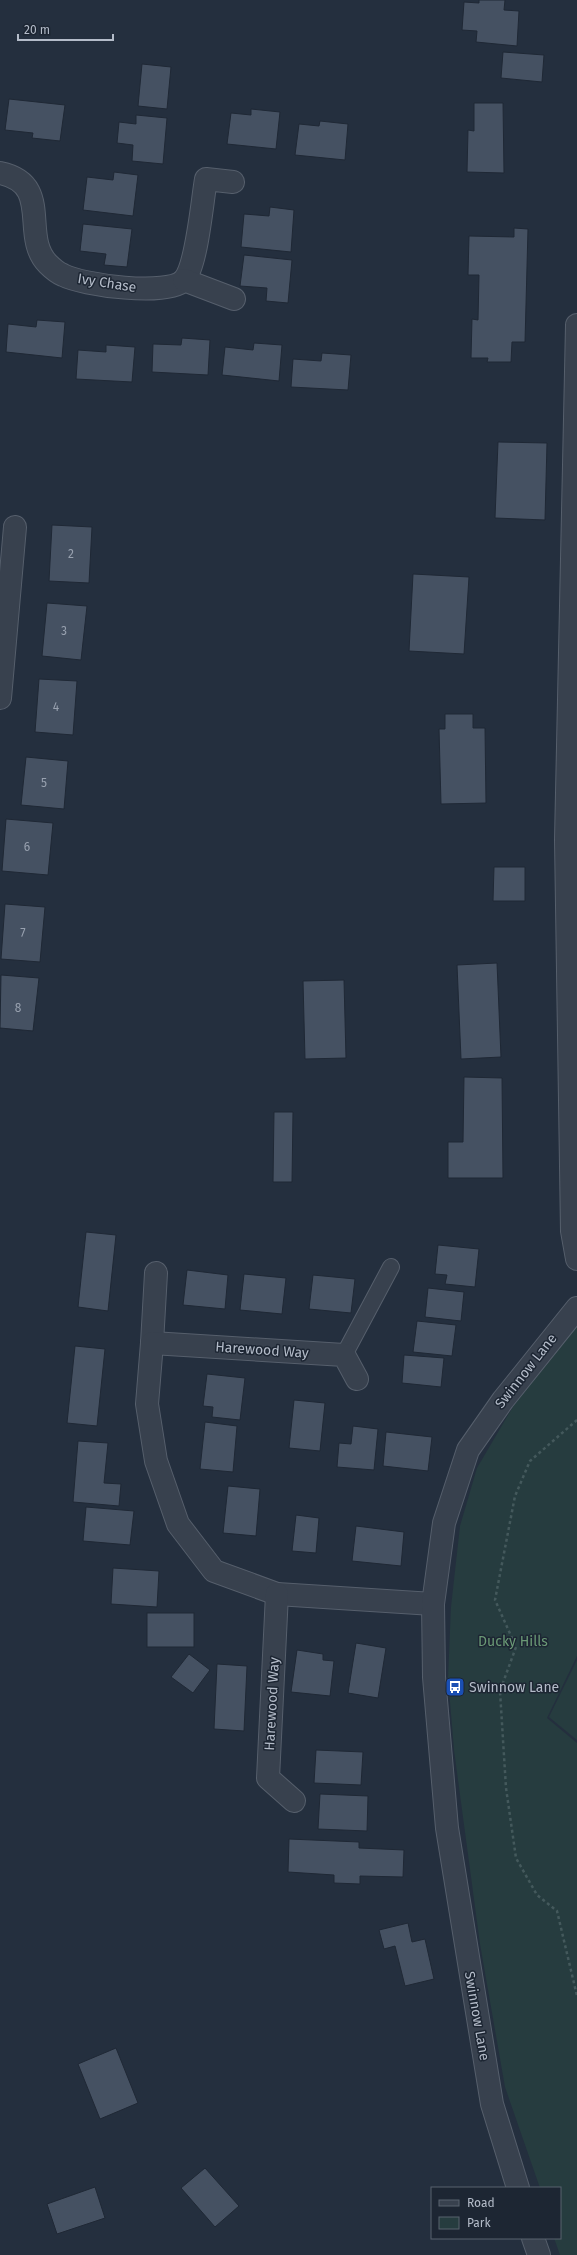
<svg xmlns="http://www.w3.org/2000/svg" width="577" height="2255" font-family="'Fira Sans',sans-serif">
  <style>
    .green { fill: #263c3f }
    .building { fill: #455162; stroke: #1f2835 }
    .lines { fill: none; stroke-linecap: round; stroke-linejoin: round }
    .lane-casing { stroke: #565f6c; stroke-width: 18 }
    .street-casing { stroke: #565f6c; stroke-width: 24 }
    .path { stroke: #44595c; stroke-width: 2.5; stroke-dasharray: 3 3; stroke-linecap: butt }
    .lane { stroke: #38414e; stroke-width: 16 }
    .street { stroke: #38414e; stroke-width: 22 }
    .labels { text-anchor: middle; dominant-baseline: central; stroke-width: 3; stroke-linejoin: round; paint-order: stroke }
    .number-label { font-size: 12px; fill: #98a1af }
    .street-label { font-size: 14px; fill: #b4bcc9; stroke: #1d2633 }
    .park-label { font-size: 14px; fill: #6b9a76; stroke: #1d2633 }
    .poi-label { font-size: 14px; fill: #b4bcc9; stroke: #1d2633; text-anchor: start }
  </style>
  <rect width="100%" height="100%" fill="#242f3e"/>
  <g class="green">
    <polygon points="577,1327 577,1656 547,1718 577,1743 577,2255 560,2255 554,2238 560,2238 560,2188 540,2188 505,2087 480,1944 454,1750 448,1678 451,1607 460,1526 477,1468 514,1405 565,1336"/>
    <polygon points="577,1660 577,1740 549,1717"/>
  </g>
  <g class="building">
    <polygon points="479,0 505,0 504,10 519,11 517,46 476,42 477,31 462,30 464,2 479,3"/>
    <polygon points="503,52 544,55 542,82 501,78"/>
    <polygon points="142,64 171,67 167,109 138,106"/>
    <polygon points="9,99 65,105 60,141 32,138 33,133 5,130"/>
    <polygon points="474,103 503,103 504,173 467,172 468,130 474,131"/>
    <polygon points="251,109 280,112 276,149 227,144 231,113 251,115"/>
    <polygon points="136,115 167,118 163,164 132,161 133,145 117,143 119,122 136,124"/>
    <polygon points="320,121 348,124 345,160 295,155 299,124 319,126"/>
    <polygon points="114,172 138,175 133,216 83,210 87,177 113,180"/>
    <polygon points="270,207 294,210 291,252 241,247 244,214 269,216"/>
    <polygon points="83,224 132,229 127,267 104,265 106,254 80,251"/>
    <polygon points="514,228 528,229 525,342 512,342 511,362 487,362 488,358 471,358 472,319 478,320 479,275 468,275 469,236 514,237"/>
    <polygon points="244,255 292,260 288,303 266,301 267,288 240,286"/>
    <polygon points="37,320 65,322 62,358 6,352 8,324 36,327"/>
    <polygon points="182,338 210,340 208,375 152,372 153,344 181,345"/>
    <polygon points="254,343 282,345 279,381 222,375 225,347 253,350"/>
    <polygon points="106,345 135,347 132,382 76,379 78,350 106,352"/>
    <polygon points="322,353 351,355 348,390 291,387 293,359 321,361"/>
    <polygon points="498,442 547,443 545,520 495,518"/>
    <polygon points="52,525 92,527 89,583 49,581"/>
    <polygon points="413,574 469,577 464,654 409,651"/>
    <polygon points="47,603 87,606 81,660 42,656"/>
    <polygon points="39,679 77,681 73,735 35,732"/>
    <polygon points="445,714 473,714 473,728 485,728 486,803 441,804 439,729 445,729"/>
    <polygon points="26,757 68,761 64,809 21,805"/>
    <polygon points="6,819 53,823 48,875 2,871"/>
    <polygon points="494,867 525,867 525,901 493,901"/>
    <polygon points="5,904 45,907 40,962 1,959"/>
    <polygon points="497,963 501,1057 461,1059 457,965"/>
    <polygon points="1,975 39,978 33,1031 0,1028"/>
    <polygon points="344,980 346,1058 305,1059 303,981"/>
    <polygon points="464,1077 502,1078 503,1178 448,1178 448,1142 463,1142"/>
    <polygon points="274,1112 293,1112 292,1182 273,1182"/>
    <polygon points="86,1232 116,1235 108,1311 78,1307"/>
    <polygon points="438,1245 479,1249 475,1287 445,1284 447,1275 435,1274"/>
    <polygon points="187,1270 228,1275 225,1309 183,1305"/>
    <polygon points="244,1274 286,1278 282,1314 240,1310"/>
    <polygon points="313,1275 355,1279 351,1313 309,1309"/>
    <polygon points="428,1288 464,1292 461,1321 425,1317"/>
    <polygon points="417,1321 456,1325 452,1356 413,1352"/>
    <polygon points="75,1346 105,1349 97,1426 67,1423"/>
    <polygon points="404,1355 444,1358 441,1387 402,1383"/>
    <polygon points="207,1374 245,1378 240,1420 212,1417 213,1407 203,1406"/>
    <polygon points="294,1400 325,1403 320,1451 289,1448"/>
    <polygon points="205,1422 237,1426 233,1472 200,1469"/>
    <polygon points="353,1426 378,1429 374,1470 337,1467 339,1443 351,1444"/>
    <polygon points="386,1432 432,1437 428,1471 383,1466"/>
    <polygon points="78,1441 108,1443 104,1483 121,1484 119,1506 73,1502"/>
    <polygon points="228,1486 260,1489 256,1536 223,1533"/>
    <polygon points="86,1507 134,1511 130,1545 83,1541"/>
    <polygon points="296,1515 319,1518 316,1553 292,1551"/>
    <polygon points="356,1526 404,1532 401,1566 352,1561"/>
    <polygon points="113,1568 159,1571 157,1607 111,1604"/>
    <rect x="147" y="1613" width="47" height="34"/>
    <polygon points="356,1643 386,1648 378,1698 348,1693"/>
    <polygon points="297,1650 323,1654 323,1660 334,1661 330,1696 291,1692"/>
    <polygon points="189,1654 210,1670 193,1693 171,1677"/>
    <polygon points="217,1664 247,1666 244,1731 214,1729"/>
    <polygon points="316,1750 363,1752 361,1785 314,1783"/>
    <polygon points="320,1794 368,1796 367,1831 318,1829"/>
    <polygon points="289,1839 359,1842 359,1848 404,1850 403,1877 360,1876 360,1884 334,1883 334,1875 288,1872"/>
    <polygon points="408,1923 412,1942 425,1939 434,1979 405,1986 395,1946 384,1949 379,1930"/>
    <polygon points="116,2048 138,2103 100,2119 78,2064"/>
    <polygon points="205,2168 239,2206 215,2227 181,2188"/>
    <polygon points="95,2187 105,2218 57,2234 47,2204"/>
  </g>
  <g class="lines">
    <g class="lane-casing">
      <polyline id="lane" points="344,1355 391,1267"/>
    </g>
    <g class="street-casing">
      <g id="street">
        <path d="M0,173C54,184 20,236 48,264C52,268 58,273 63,275C82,285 168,297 184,280C197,265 202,202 206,179L233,182"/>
        <polyline points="184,280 234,299"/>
        <polyline points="577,325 566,840 572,1231 577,1259"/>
        <polyline points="0,698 15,527"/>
        <polyline points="152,1343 156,1273"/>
        <polyline points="357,1379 344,1355 152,1343 147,1404 156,1461 178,1524 214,1571 277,1594 433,1604"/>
        <polyline points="277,1594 268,1778 294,1801"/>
        <polyline points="518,2188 492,2104 447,1828 434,1677 433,1604 444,1523 468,1450 503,1400 577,1308"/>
        <polyline points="533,2238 539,2255"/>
      </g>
    </g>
    <polyline class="path" points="577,1420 530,1461 515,1496 495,1600 516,1647 500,1691 506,1788 516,1858 537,1895 557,1911 577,1996"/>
    <use href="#lane" class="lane"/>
    <use href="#street" class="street"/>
  </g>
  <defs>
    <g id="bus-square" transform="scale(1)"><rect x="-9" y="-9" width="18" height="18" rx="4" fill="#1a4fb4" stroke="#1d2633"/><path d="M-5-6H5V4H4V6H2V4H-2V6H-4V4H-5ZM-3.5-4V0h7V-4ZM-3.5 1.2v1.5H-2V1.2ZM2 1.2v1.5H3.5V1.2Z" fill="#fff"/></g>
  </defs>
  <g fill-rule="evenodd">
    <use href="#bus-square" x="455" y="1687"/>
  </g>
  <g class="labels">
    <g class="number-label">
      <text x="71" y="554">2</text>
      <text x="64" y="631">3</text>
      <text x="56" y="707">4</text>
      <text x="44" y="783">5</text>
      <text x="27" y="847">6</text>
      <text x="23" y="933">7</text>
      <text x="18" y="1008">8</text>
    </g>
    <g class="street-label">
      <text transform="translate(107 283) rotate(9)">Ivy Chase</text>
      <text transform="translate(262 1350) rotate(4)">Harewood Way</text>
      <text transform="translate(526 1371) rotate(-52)">Swinnow Lane</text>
      <text transform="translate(272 1704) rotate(-87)">Harewood Way</text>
      <text transform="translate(477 2016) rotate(80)">Swinnow Lane</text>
    </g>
    <g class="park-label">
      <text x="513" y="1641">Ducky Hills</text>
    </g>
    <g class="poi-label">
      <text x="469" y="1687">Swinnow Lane</text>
    </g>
  </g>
  <rect x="431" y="2187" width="130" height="52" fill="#1d2633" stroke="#59626f"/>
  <rect x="439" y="2200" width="20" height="6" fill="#38414e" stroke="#59626f"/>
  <text x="467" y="2207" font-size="12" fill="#b4bcc9">Road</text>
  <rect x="439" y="2217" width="20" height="12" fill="#263c3f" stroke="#59626f"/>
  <text x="467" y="2227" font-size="12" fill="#b4bcc9">Park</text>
  <path d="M18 34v6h95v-6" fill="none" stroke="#b4bcc9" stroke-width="2"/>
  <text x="24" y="34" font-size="12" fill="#b4bcc9" stroke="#1d2633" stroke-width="3" paint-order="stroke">20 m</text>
</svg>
